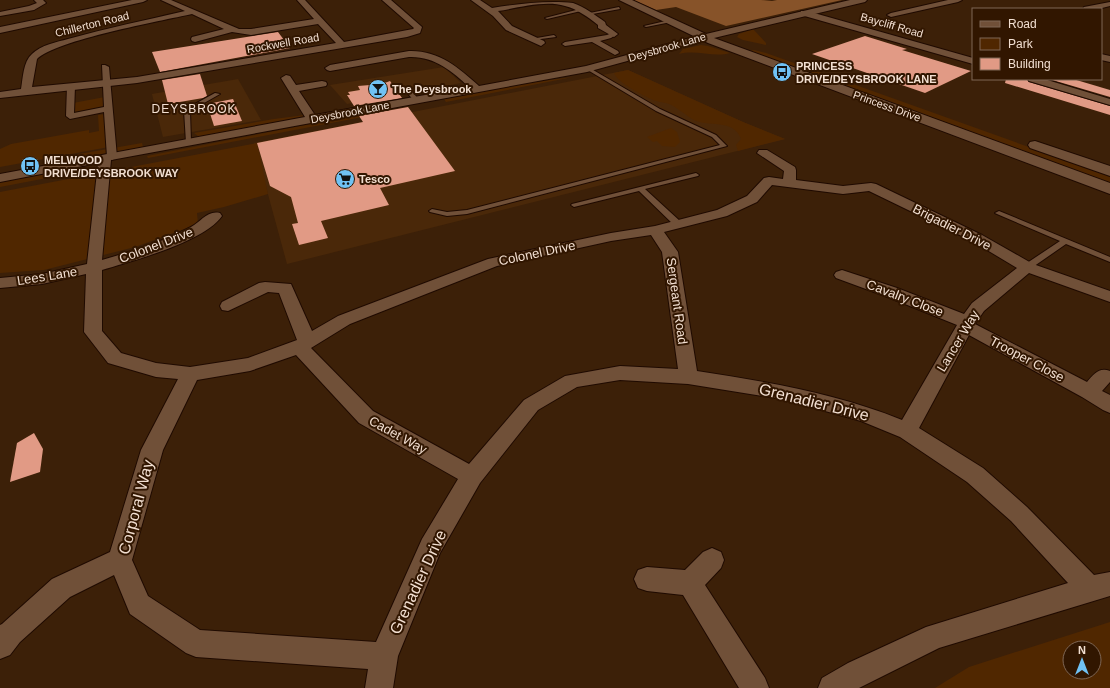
<svg xmlns="http://www.w3.org/2000/svg" width="1110" height="688" font-family="Helvetica,sans-serif">
  <style>
    .built { fill: #4a2809 }
    .green { fill: #502700; fill-rule: evenodd }
    .forest { fill: #875329 }
    .building { fill: #e19a85 }
    .lines { fill: none; stroke-linecap: round; stroke-linejoin: round }
    .service-casing { stroke: #1f0a00; stroke-width: 2 }
    .pedestrian-casing { stroke: #1f0a00; stroke-width: 2 }
    .minor-casing { stroke: #1f0a00; stroke-width: 2 }
    .tertiary-casing { stroke: #1f0a00; stroke-width: 2 }
    .service { fill: #705038; fill-rule: evenodd }
    .pedestrian { fill: #705038; fill-rule: evenodd }
    .minor { fill: #705038; fill-rule: evenodd }
    .tertiary { fill: #705038; fill-rule: evenodd }
    .labels { text-anchor: middle; dominant-baseline: central; stroke-width: 4; stroke-linejoin: round; paint-order: stroke }
    .far-street-label { font-size: 11px; fill: #f2dfd1; stroke: #311600 }
    .far-poi-label { font-size: 11px; font-weight: bold; fill: #f2dfd1; stroke: #311600; text-anchor: start }
    .far-neighbourhood-label { font-size: 12px; letter-spacing: 1px; fill: #f2dfd1; stroke: #311600 }
    .street-label { font-size: 13px; fill: #f2dfd1; stroke: #311600 }
    .near-street-label { font-size: 16px; fill: #f2dfd1; stroke: #311600 }
  </style>
  <rect width="100%" height="100%" fill="#3c2008"/>
  <g class="built">
    <polygon points="444,67 461,83 347,104 330,85"/>
    <polygon points="628,70 743,122 785,139 287,264 254,143"/>
    <polygon points="238,79 261,120 163,137 152,94"/>
  </g>
  <g class="green">
    <polygon points="753,29 766,43 766,45 743,40 737,37 739,34"/>
    <path d="M701,45L708,46L730,53C714,58 696,49 679,54L683,49Z"/>
    <polygon points="754,50 766,53 1110,176 1110,184 750,51"/>
    <path d="M628,70L743,122L785,139L738,151L736,145L741,139C734,118 707,128 692,119C684,114 678,108 669,104C663,102 656,102 651,99C642,95 617,82 614,73Z"/>
    <polygon points="573,77 446,102 444,99 527,83"/>
    <polygon points="105,97 106,108 74,114 73,103"/>
    <polygon points="372,112 373,115 148,158 147,156"/>
    <polygon points="106,114 109,147 0,167 0,149 11,144 89,130 89,133 99,131 98,115"/>
    <polygon points="305,115 300,118 201,136 198,136 194,133 274,119"/>
    <polygon points="671,128 677,132 680,142 675,147 662,146 657,141 653,142 647,137"/>
    <polygon points="142,143 143,147 74,159 73,155"/>
    <polygon points="257,143 268,194 224,207 197,213 198,224 135,247 44,270 0,273 0,192"/>
    <polygon points="81,168 89,170 0,187 0,182"/>
    <path d="M1110,622V688H935L969,667ZM1070,648H1094V672H1070Z"/>
  </g>
  <polygon class="forest" points="633,0 761,0 772,1 777,0 842,0 726,26 676,7 656,10"/>
  <g class="building">
    <polygon points="278,32 290,48 160,72 152,52"/>
    <polygon points="865,36 907,49 902,50 971,71 925,93 812,54"/>
    <polygon points="200,74 207,96 203,98 168,104 162,80"/>
    <polygon points="1006,79 1027,79 1029,82 1110,106 1110,115 1005,83"/>
    <polygon points="1049,79 1073,79 1110,90 1110,97"/>
    <polygon points="390,81 402,98 354,106 347,95 350,95 348,92 360,90 358,86 382,84"/>
    <polygon points="233,99 242,121 214,126 207,104"/>
    <polygon points="408,107 455,171 380,188 389,205 321,221 328,238 299,245 292,224 298,223 291,197 270,186 257,143 363,122 359,116"/>
    <polygon points="34,433 43,449 40,472 10,482 17,443"/>
  </g>
  <g class="lines">
    <g class="service-casing">
      <g id="service">
        <polygon points="619,7 620,9 587,15 585,14"/>
        <polygon points="580,9 581,11 547,19 545,18"/>
        <polygon points="670,20 671,22 646,27 644,26"/>
        <polygon points="554,35 556,37 533,40 531,39"/>
        <polygon points="588,67 660,109 716,135 727,146 467,214 447,216 430,212 429,211 432,209 447,212 467,210 720,145 712,137 656,111 586,69 586,68"/>
        <polygon points="406,89 410,89 419,100 418,101 414,101 405,90"/>
        <polygon points="215,93 220,94 190,111 191,142 186,143 184,110"/>
        <polygon points="696,173 699,175 698,176 645,189 681,222 681,226 675,226 639,191 574,207 571,205 572,204"/>
        <polygon points="999,211 1110,257 1110,262 1066,244 1030,269 1024,269 1023,267 1024,265 1060,241 997,214 995,213"/>
      </g>
    </g>
    <g class="pedestrian-casing">
      <g id="pedestrian">
        <polygon points="614,32 617,34 611,38 600,41 618,51 619,53 615,55 592,42 565,46 562,44 565,42 607,35"/>
        <polygon points="102,65 105,65 109,67 117,157 112,160 107,157 104,112 70,119 66,116 67,86 71,84 75,86 74,113 104,107"/>
      </g>
    </g>
    <g class="minor-casing">
      <g id="minor">
        <polygon points="34,0 43,0 46,3 34,10 0,16 0,12 29,6 37,3"/>
        <polygon points="132,0 147,0 143,2 0,33 0,27"/>
        <path d="M161,0H171L239,29H251L314,19L297,0H305L344,42L413,29L414,28L382,0H391L422,27L420,33L407,37L137,83L0,98V92L21,89C23,78 23,62 32,54C41,45 57,42 68,39C107,28 146,20 185,11ZM192,14L224,29L192,37L191,39L192,41L195,42L232,32L251,35L318,24L336,43L137,77L32,87L37,59C56,40 161,21 192,14Z"/>
        <path d="M471,0H480L492,8C517,4 548,0 573,3C585,7 595,15 605,22L606,25L618,34L614,37L598,28V25C588,17 577,9 565,6C545,0 518,8 498,11L512,26L544,41L545,43L541,46L506,30L493,16Z"/>
        <polygon points="948,0 962,0 958,2 891,17 887,15 891,13"/>
        <polygon points="1110,2 1110,6 1098,9 1083,9 1084,7"/>
        <polygon points="801,11 807,11 973,58 973,64 801,15"/>
        <path d="M705,34L709,37L708,39L587,72L111,160L102,260C133,251 163,242 191,227C201,222 207,210 220,213L222,216C204,242 132,261 102,270V331L121,353L156,363L190,367L248,358L297,340L279,293L268,292L228,311L222,310L220,306L222,302L259,283L265,282L291,284L312,331L338,316L488,259L611,233L655,226L717,210L747,196L764,178L769,177L783,179L784,171L757,153L759,150H767L795,167L796,170V180L843,186L871,183L876,184L982,235L1033,264L1110,291V302L1029,273L984,311L975,324L1087,382C1094,374 1099,367 1110,371V382L1102,391L1110,395V413L1103,410L1082,397L969,335L919,428L983,468L1027,507L1094,575L1110,572V596L939,648L859,688H818L822,678L848,663L926,627L1068,583L1011,521L967,482L900,437L861,421L782,399L688,384L620,380L577,387L538,410L480,483L440,553L398,656L393,688H365L368,669L196,657L186,653L130,614L114,575L70,597L20,642L10,655L0,659V625L2,624L52,579L110,552L141,450L178,379L156,377L108,363L84,332L86,274L42,284L0,288V278L42,274L87,264L98,163L0,182V174L305,117L281,78L286,75L290,76L296,85L322,81L326,82L327,84L326,86L299,91L315,115L469,87C452,71 434,56 409,57L330,71L327,70L325,68L330,65L409,51C438,50 458,67 479,86L586,66ZM772,185L843,194L869,191L972,241L1017,268L972,303L964,314L897,288L848,272L842,270L836,272L834,275L836,278L885,296L957,325L902,420C836,393 767,382 697,371L678,252L664,232L727,216L757,202ZM651,235L662,252L678,369L620,366L565,376L524,400L469,464L373,411L311,348L350,324L497,266L611,241ZM296,355L359,423L458,479L422,539L376,642L200,630L148,596L132,560L163,450L197,380L250,371Z"/>
        <polygon points="1101,54 1110,56 1110,62 1101,60"/>
        <polygon points="1028,79 1044,79 1110,99 1110,105 1029,81"/>
        <polygon points="712,548 721,552 724,560 721,568 705,585 765,678 769,688 739,688 683,595 647,591 638,588 634,579 638,570 647,567 685,570 703,552"/>
      </g>
    </g>
    <g class="tertiary-casing">
      <g id="tertiary">
        <polygon points="619,0 632,0 706,34 850,0 867,0 865,2 714,38 1110,183 1110,194 708,43"/>
        <polygon points="1035,141 1110,166 1110,176 1030,148 1028,145 1030,142"/>
      </g>
    </g>
    <use href="#service" class="service"/>
    <use href="#pedestrian" class="pedestrian"/>
    <use href="#minor" class="minor"/>
    <use href="#tertiary" class="tertiary"/>
  </g>
  <defs>
    <g id="bus-disc" transform="scale(1)"><circle r="9.5" fill="#70c2f4" stroke="#311600"/><path d="M-5-6H5V4H4V6H2V4H-2V6H-4V4H-5ZM-3.5-4V0h7V-4ZM-3.5 1.2v1.5H-2V1.2ZM2 1.2v1.5H3.5V1.2Z" fill="#111"/></g>
    <g id="bar-disc" transform="scale(1)"><circle r="9.5" fill="#70c2f4" stroke="#311600"/><path d="M-6-5H6L.8 .8V4.5H3.5V6h-7V4.5H-.8V.8Z" fill="#111"/></g>
    <g id="supermarket-disc" transform="scale(1)"><circle r="9.5" fill="#70c2f4" stroke="#311600"/><path d="M-6-5.5h2.5l.6 2H6L4.5 2H-2.5L-4.4-4H-6ZM-1.5 3.2a1.3 1.3 0 1 0 .1 0ZM3 3.2a1.3 1.3 0 1 0 .1 0Z" fill="#111"/></g>
  </defs>
  <g fill-rule="evenodd">
    <use href="#bus-disc" x="782" y="72"/>
    <use href="#bar-disc" x="378" y="89"/>
    <use href="#bus-disc" x="30" y="166"/>
    <use href="#supermarket-disc" x="345" y="179"/>
  </g>
  <g class="labels">
    <g class="far-street-label">
      <text transform="translate(92 24) rotate(-14)">Chillerton Road</text>
      <text transform="translate(892 25) rotate(16)">Baycliff Road</text>
      <text transform="translate(283 43) rotate(-10)">Rockwell Road</text>
      <text transform="translate(667 47) rotate(-16)">Deysbrook Lane</text>
      <text transform="translate(887 106) rotate(20)">Princess Drive</text>
      <text transform="translate(350 112) rotate(-11)">Deysbrook Lane</text>
    </g>
    <g class="far-poi-label">
      <text x="796" y="66">PRINCESS<tspan x="796" dy="13">DRIVE/DEYSBROOK LANE</tspan></text>
      <text x="392" y="89">The Deysbrook</text>
      <text x="44" y="160">MELWOOD<tspan x="44" dy="13">DRIVE/DEYSBROOK WAY</tspan></text>
      <text x="359" y="179">Tesco</text>
    </g>
    <g class="far-neighbourhood-label">
      <text x="194" y="109">DEYSBROOK</text>
    </g>
    <g class="street-label">
      <text transform="translate(952 227) rotate(27)">Brigadier Drive</text>
      <text transform="translate(156 245) rotate(-21)">Colonel Drive</text>
      <text transform="translate(537 253) rotate(-12)">Colonel Drive</text>
      <text transform="translate(47 276) rotate(-9)">Lees Lane</text>
      <text transform="translate(905 298) rotate(21)">Cavalry Close</text>
      <text transform="translate(677 301) rotate(82)">Sergeant Road</text>
      <text transform="translate(958 341) rotate(-59)">Lancer Way</text>
      <text transform="translate(1027 359) rotate(28)">Trooper Close</text>
      <text transform="translate(398 435) rotate(29)">Cadet Way</text>
    </g>
    <g class="near-street-label">
      <text transform="translate(814 402) rotate(14)">Grenadier Drive</text>
      <text transform="translate(136 507) rotate(-75)">Corporal Way</text>
      <text transform="translate(418 582) rotate(-65)">Grenadier Drive</text>
    </g>
  </g>
  <rect x="972" y="8" width="130" height="72" fill="#311600" stroke="#7e6654"/>
  <rect x="980" y="21" width="20" height="6" fill="#705038" stroke="#7e6654"/>
  <text x="1008" y="28" font-size="12" fill="#f2dfd1">Road</text>
  <rect x="980" y="38" width="20" height="12" fill="#502700" stroke="#7e6654"/>
  <text x="1008" y="48" font-size="12" fill="#f2dfd1">Park</text>
  <rect x="980" y="58" width="20" height="12" fill="#e19a85" stroke="#7e6654"/>
  <text x="1008" y="68" font-size="12" fill="#f2dfd1">Building</text>
  <g transform="translate(1082 660)"><circle r="19" fill="#311600" stroke="#7e6654"/>
  <path d="M0-3L7 15L0 10L-7 15Z" fill="#70c2f4"/>
  <text y="-6" font-size="11" font-weight="bold" text-anchor="middle" fill="#f2dfd1">N</text>
  </g>
</svg>
